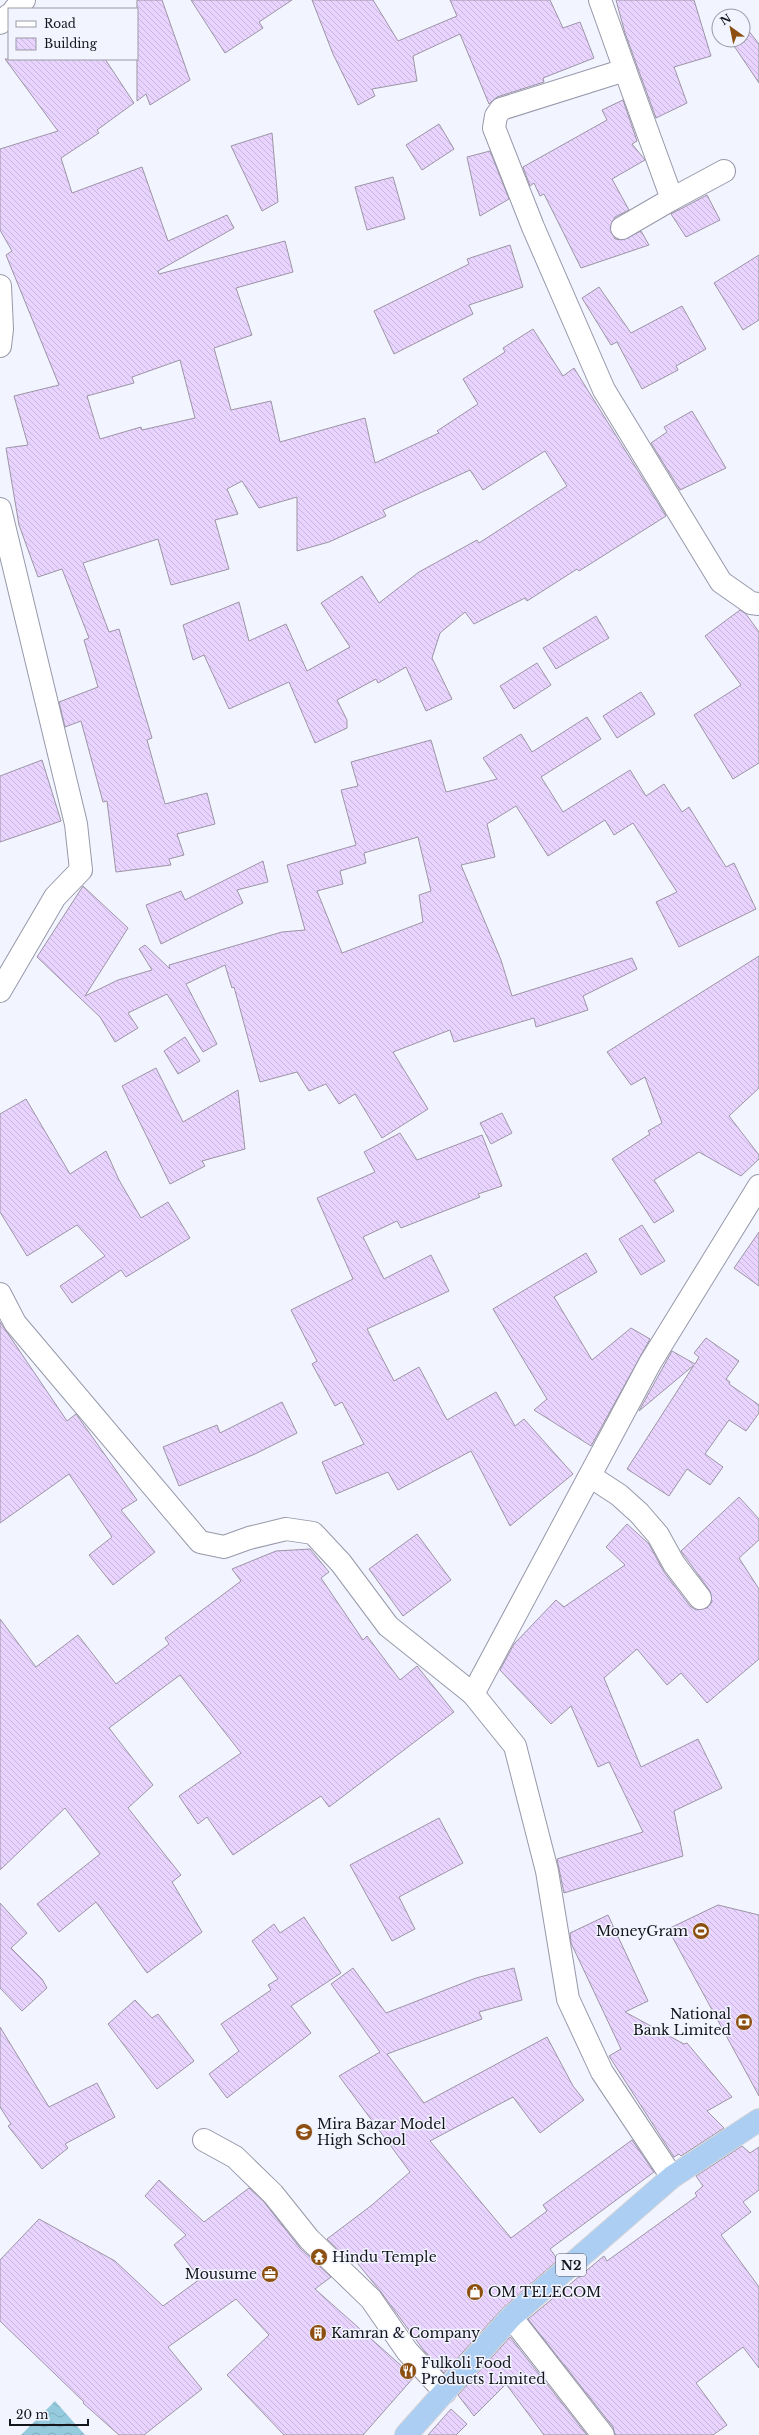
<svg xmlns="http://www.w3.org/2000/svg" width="759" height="2435" font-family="'Libre Baskerville',serif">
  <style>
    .water { fill: url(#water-waves) }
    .building { fill: url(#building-back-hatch); stroke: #9d95a5; fill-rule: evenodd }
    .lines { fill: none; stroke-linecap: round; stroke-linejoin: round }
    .street-casing { stroke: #9799aa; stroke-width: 24 }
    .highway-casing { stroke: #d5d5d6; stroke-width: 24 }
    .street { stroke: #fff; stroke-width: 22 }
    .highway { stroke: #accef3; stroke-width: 22 }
    .labels { text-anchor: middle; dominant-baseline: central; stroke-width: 3; stroke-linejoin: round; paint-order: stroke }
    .shield { fill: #f2f4ff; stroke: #575960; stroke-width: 1 }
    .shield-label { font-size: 13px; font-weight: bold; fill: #15161c }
    .poi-label { font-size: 14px; fill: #15161c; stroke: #f2f4ff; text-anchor: start }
  </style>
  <defs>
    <pattern id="water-waves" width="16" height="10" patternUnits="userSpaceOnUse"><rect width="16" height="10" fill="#96cbde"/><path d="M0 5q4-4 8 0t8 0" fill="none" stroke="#80aebe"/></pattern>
    <pattern id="building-back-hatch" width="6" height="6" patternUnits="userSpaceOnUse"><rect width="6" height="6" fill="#e9d4ff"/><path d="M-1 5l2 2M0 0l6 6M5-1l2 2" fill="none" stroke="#c7b5da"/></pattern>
  </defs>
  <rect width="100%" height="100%" fill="#f2f4ff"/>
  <polygon class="water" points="55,2401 85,2435 21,2435"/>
  <g class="building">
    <polygon points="137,0 162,0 190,80 150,105 146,94 137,101"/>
    <polygon points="191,0 292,0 259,22 263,28 225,53"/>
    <polygon points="312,0 373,0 398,41 457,16 450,0 550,0 563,28 580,22 594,58 543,78 544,82 497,97 489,104 460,34 413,56 417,81 372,89 375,96 358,105 333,54"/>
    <polygon points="616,0 694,0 711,56 674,67 687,103 656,118 625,33"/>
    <polygon points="748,30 759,44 759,83 730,40 743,40 743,33"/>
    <path d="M5,59H105L134,103L97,130L99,133L61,158L72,193L142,167L168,241L227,215L234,228L158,271L159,274L285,241L293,272L236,288L252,335L214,348L231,410L271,401L280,442L365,418L375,463L439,433L437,431L478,404L463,379L505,352L503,348L533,329L563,376L574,368L666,516L579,571L577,569L527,601L525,598L474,624L465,612L440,633L432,658L452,699L426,711L406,667L378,683L376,679L337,700L347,720V728L315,743L289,682L229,709L204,655L193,660L183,625L239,602L249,641L286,624L307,671L350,647L321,603L362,576L379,603L419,572L477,540L479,543L567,486L545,451L483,490L470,470L383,510L386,516L329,542L297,551V497L259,508L242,481L227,489L238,514L215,520L229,569L171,585L158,539L83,563L109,632L119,629L152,738L147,740L165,804L207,793L215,824L177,834L184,855L169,859L171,865L116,872L107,801L103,802L81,721L65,727L59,702L98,687L84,640L89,638L62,569L38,577L19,525L6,448L28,445L14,396L59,385L6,255L12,251L0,230V149L58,131ZM180,360L195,418L142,430L141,427L100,439L87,396L134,383L132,377Z"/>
    <polygon points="623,100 637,141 632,144 645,160 612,179 629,210 615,217 610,228 615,239 622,240 641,231 649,245 581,268 544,194 540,196 534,183 530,186 523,167 607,120 602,110"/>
    <polygon points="439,124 454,149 422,170 406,145"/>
    <polygon points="272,133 278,202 262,211 231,146"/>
    <polygon points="490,151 509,199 480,216 467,157"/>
    <polygon points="393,177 405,219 367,230 355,187"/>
    <polygon points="707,195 720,220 686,237 671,214"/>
    <polygon points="510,245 523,287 469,305 473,314 394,354 374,311 469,264 467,259"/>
    <polygon points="759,255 759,320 743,330 714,283"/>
    <polygon points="599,287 631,333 682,306 706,349 676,366 678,370 642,389 617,342 611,345 582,298"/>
    <polygon points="692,411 726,468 680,490 651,443 667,432 664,427"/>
    <polygon points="740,610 746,614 759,632 759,763 733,779 694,715 741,685 705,636"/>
    <polygon points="596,616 609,638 556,669 543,648"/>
    <polygon points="537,663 551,685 514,709 500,686"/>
    <polygon points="641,692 655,714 617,738 603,716"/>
    <path d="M587,717L601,739L541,777L563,812L630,770L646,796L664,784L682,812L689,807L726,867L734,863L756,909L679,947L656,902L677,892L633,823L614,835L605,820L548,856L516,806L487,824L495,857L461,865L501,960L512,996L632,958L637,969L583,996L588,1010L536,1027L534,1018L454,1042L450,1030L393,1052L428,1109L382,1138L355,1094L339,1104L326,1084L309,1091L297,1072L260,1082L234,987L232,988L225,965L186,984L217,1044L203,1052L167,994L128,1013L138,1028L115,1042L100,1017L37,957L83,886L128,928L85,996L118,980L152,970L139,949L145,945L170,969L169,965L282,932L305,930L287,865L356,845L341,790L358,786L351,762L431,740L446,792L497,779L483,758L521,734L532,752ZM418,837L431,891L419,895L423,922L342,953L317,891L343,884L340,871L366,863L364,853Z"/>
    <polygon points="42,760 61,821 0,842 0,776"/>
    <polygon points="263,861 268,882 237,890 243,903 161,944 146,905 181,891 185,900"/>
    <polygon points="759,956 759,1088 729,1116 759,1155 759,1159 741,1176 699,1152 654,1180 674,1211 654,1223 612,1159 650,1134 648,1131 662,1123 645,1077 631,1085 607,1052"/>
    <polygon points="185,1037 200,1061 178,1074 164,1051"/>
    <polygon points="156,1068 183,1122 238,1090 245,1149 202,1161 205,1166 170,1184 122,1086"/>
    <polygon points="26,1099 70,1174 106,1151 119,1180 141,1218 168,1202 190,1238 126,1277 121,1270 72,1303 60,1286 105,1256 77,1225 27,1256 0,1212 0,1114"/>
    <polygon points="502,1113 512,1133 491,1144 480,1123"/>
    <polygon points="400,1133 417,1160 482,1135 502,1186 478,1194 480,1197 401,1228 397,1221 363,1237 384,1279 431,1255 449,1291 367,1329 394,1381 419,1367 447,1420 496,1392 515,1426 524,1419 573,1474 510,1526 471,1451 398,1490 388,1472 336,1494 322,1462 364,1444 342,1402 335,1406 312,1364 317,1361 291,1310 353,1279 317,1198 375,1172 364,1152"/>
    <polygon points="642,1225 665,1261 641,1275 619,1239"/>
    <polygon points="759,1232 759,1286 734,1268"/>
    <polygon points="586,1253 597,1272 554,1297 592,1360 631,1328 650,1339 591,1446 534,1410 547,1399 493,1309"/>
    <polygon points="0,1322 67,1421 76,1414 137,1500 121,1510 155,1552 113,1585 89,1555 112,1537 69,1474 0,1523"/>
    <polygon points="706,1338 739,1361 726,1379 730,1382 729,1384 759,1405 759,1413 746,1431 729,1420 705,1454 723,1467 710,1485 687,1469 669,1496 627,1469 694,1365 639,1411 672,1351 695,1364 699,1357 694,1353"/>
    <polygon points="282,1402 297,1433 255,1454 179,1486 163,1447 217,1425 220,1433"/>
    <polygon points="739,1497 759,1519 759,1540 739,1558 759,1589 759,1659 707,1703 681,1673 667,1685 637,1649 604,1678 641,1767 698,1739 722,1788 674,1811 683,1856 564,1893 557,1859 643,1832 609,1762 598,1767 571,1706 551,1724 500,1670 514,1644 556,1600 564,1607 625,1565 606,1547 627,1524 649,1544 664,1572 690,1606 696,1610 707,1608 712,1602 710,1591 681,1551"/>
    <polygon points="417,1534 451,1580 403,1616 369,1569"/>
    <polygon points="310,1549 329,1572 321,1578 363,1640 367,1636 400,1680 417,1666 454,1712 329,1807 321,1796 233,1855 207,1817 198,1824 179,1796 241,1753 180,1675 109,1728 153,1785 128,1808 181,1875 172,1882 202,1932 147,1973 96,1902 59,1932 37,1904 100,1854 65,1808 0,1870 0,1619 36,1667 78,1635 116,1684 169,1644 165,1638 241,1581 232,1569 276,1551"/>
    <polygon points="439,1818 463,1863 399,1897 415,1929 392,1941 350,1865"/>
    <polygon points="0,1903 27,1933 11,1948 42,1979 47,1988 22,2011 0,1988"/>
    <polygon points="718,1905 759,1915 759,2096 668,1929"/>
    <polygon points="608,1915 648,2001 625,2012 684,2044 687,2043 732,2097 707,2111 724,2128 681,2156 679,2154 674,2157 609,2056 621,2049 571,1943 570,1933"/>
    <polygon points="304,1917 341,1973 291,2006 311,2033 227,2098 209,2074 239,2051 221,2024 271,1990 268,1985 278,1979 252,1941 274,1924 280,1933"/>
    <polygon points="353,1968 386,2013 476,1978 514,1968 522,2000 479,2012 482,2019 387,2054 424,2103 547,2037 573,2086 584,2100 540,2133 513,2097 430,2141 511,2238 547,2211 543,2205 632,2140 654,2172 550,2249 558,2260 502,2309 444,2373 425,2352 381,2292 354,2259 351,2262 327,2239 372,2205 410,2172 339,2076 380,2052 331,1984"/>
    <polygon points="135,2000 152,2018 158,2014 194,2061 157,2089 108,2024"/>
    <polygon points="0,2027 49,2107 97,2083 115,2117 65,2144 68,2148 42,2169 8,2126 11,2124 0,2107"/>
    <polygon points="742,2146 750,2153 759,2147 759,2190 743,2202 751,2212 721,2235 759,2287 759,2368 743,2347 696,2383 727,2425 713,2435 615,2435 613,2427 528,2319 604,2256 607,2261 697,2196 695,2193 703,2186 696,2176"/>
    <polygon points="159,2180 204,2222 249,2188 264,2202 300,2248 331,2277 315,2289 414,2377 363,2435 284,2435 227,2375 269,2335 236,2299 168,2347 202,2389 144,2435 119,2435 83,2403 84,2402 0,2321 0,2260 39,2219 115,2261 163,2306 200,2279 174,2245 186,2235 145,2196"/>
    <polygon points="510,2337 587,2435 544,2435 506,2384 474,2416 458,2395"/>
    <polygon points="451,2409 467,2424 456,2435 428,2435"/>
  </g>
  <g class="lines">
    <g class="street-casing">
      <g id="street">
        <polyline points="600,0 625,70 501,109 496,116 494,128 533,227 604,390 721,582 751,603 759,604"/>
        <polyline points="15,9 24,0"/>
        <polyline points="0,23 9,15"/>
        <polyline points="672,199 724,171"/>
        <polyline points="622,228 672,199 625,70"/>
        <polyline points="0,286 2,329 0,346"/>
        <polyline points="0,509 76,824 81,870 55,897 0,991"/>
        <polyline points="0,1294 15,1323 200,1542 224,1547 249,1538 286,1529 313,1533 341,1563 388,1626 473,1694 515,1746 547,1871 568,1999 602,2072 672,2177"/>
        <polyline points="590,1476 619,1495 639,1513 658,1535 674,1564 700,1598"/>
        <polyline points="473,1694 650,1363 759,1186"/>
        <polyline points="204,2140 235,2157 273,2194 309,2239 371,2299 407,2351 445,2392"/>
        <polyline points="511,2317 603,2435"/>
      </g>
    </g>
    <g class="highway-casing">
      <polyline id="highway" points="406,2435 511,2317 672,2177 759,2120"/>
    </g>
    <use href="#street" class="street"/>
    <use href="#highway" class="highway"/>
  </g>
  <defs>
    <g id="stadium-disc" transform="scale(0.9)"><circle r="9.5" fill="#8c4f11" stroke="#f2f4ff"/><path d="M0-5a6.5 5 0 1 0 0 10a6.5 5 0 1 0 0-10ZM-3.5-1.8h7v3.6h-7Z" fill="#fff"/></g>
    <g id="bank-disc" transform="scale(0.9)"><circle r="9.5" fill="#8c4f11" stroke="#f2f4ff"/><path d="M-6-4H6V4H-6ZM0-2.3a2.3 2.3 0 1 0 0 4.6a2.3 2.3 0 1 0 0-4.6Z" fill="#fff"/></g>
    <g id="school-disc" transform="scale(0.9)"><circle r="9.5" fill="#8c4f11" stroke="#f2f4ff"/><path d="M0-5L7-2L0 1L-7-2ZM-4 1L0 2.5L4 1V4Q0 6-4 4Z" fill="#fff"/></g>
    <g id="temple-disc" transform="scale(0.9)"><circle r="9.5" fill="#8c4f11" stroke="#f2f4ff"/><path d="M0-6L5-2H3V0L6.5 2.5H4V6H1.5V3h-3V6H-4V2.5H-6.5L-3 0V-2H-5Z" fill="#fff"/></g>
    <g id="office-disc" transform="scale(0.9)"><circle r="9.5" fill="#8c4f11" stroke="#f2f4ff"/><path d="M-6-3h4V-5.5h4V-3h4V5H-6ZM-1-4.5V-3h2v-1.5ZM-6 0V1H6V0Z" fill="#fff"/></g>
    <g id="shop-disc" transform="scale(0.9)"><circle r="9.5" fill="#8c4f11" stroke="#f2f4ff"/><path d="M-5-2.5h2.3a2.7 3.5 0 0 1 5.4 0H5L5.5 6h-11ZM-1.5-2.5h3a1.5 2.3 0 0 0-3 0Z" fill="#fff"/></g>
    <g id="building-disc" transform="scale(0.9)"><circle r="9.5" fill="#8c4f11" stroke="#f2f4ff"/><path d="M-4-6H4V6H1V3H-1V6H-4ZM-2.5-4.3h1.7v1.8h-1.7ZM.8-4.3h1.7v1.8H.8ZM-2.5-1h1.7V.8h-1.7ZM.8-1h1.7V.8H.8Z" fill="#fff"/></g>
    <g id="restaurant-disc" transform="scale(0.9)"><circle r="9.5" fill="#8c4f11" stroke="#f2f4ff"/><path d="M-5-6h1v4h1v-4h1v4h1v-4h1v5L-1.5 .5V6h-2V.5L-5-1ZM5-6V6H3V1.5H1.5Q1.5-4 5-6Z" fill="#fff"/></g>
  </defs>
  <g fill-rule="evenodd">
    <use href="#stadium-disc" x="701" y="1931"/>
    <use href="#bank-disc" x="744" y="2022"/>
    <use href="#school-disc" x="304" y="2132"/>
    <use href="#temple-disc" x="319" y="2257"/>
    <use href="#office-disc" x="270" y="2274"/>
    <use href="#shop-disc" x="475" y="2292"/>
    <use href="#building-disc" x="318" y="2333"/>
    <use href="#restaurant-disc" x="408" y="2371"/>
  </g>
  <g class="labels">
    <rect class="shield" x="556" y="2254" width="30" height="22" rx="3"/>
    <g class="shield-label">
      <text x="571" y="2265">N2</text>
    </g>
    <g class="poi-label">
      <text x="688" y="1931" text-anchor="end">MoneyGram</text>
      <text x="731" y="2014" text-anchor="end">National<tspan x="731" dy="16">Bank Limited</tspan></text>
      <text x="317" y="2124">Mira Bazar Model<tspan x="317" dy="16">High School</tspan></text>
      <text x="332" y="2257">Hindu Temple</text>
      <text x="257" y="2274" text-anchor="end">Mousume</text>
      <text x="488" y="2292">OM TELECOM</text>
      <text x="331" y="2333">Kamran &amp; Company</text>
      <text x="421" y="2363">Fulkoli Food<tspan x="421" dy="16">Products Limited</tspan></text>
    </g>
  </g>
  <rect x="8" y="8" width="130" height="52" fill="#f2f4ff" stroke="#9a9ba4"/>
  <rect x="16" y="21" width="20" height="6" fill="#ffffff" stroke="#9a9ba4"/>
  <text x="44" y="28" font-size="12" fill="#15161c">Road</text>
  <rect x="16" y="38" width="20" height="12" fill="url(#building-back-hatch)" stroke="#9a9ba4"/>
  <text x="44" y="48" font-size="12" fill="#15161c">Building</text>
  <g transform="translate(731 28) rotate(327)"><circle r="19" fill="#f2f4ff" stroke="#9a9ba4"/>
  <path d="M0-3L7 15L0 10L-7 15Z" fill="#8c4f11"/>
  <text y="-6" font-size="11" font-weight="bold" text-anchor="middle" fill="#15161c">N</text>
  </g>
  <path d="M10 2419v6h78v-6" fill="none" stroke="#15161c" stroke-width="2"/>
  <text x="16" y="2419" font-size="12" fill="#15161c" stroke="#f2f4ff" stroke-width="3" paint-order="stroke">20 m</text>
</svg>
